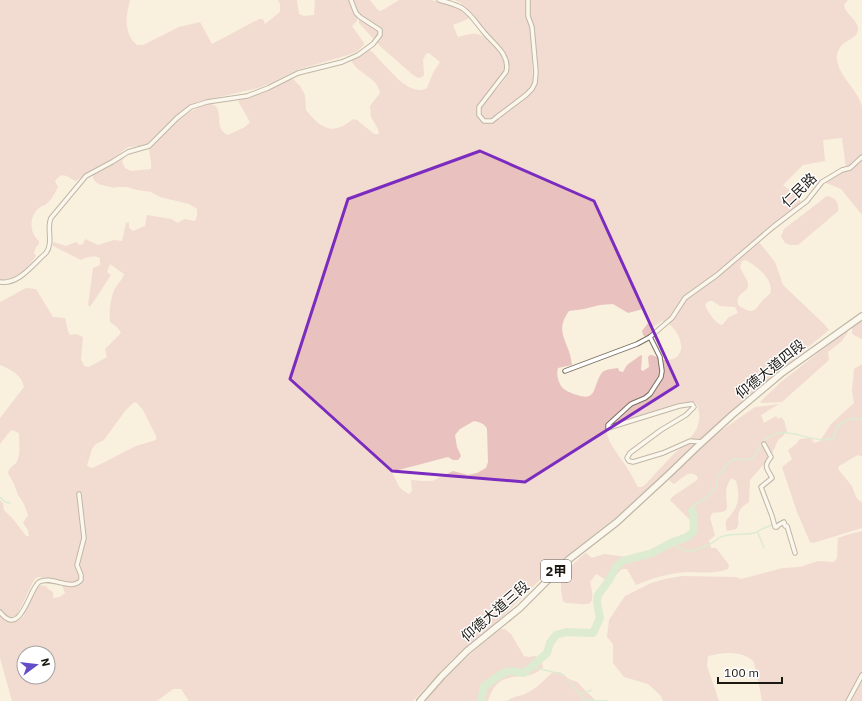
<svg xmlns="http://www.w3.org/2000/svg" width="862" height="701" font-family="'IBM Plex Sans','Noto Sans TC',sans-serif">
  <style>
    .green { fill: #e9c2c0; fill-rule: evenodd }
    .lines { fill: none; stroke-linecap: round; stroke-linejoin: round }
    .stream { stroke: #bae6c1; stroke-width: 1.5 }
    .river { stroke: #bae6c1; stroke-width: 8 }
    .street-casing { stroke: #797161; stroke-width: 5.5 }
    .primary-casing { stroke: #797161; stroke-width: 8 }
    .street { stroke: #fff; stroke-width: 3.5 }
    .primary { stroke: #fff; stroke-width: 5.5 }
    .marked { fill: none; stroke: #7b2cbf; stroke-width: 3; stroke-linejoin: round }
    .labels { text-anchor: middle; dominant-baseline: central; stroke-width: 3; stroke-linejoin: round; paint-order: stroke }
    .shield { fill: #fff; stroke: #5f5d59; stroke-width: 1 }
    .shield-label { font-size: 13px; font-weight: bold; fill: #1b1812 }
    .street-label { font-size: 14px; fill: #1b1812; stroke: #fff }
  </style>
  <rect width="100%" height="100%" fill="#f9f0de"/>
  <g class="green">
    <path d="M0,0H130C126,16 123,33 137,45H143L179,27L200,22L212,44L259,19H263L265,24L280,12V4L278,0H297L299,14L304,16L314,15L315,0H348L357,15V21L352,26L364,43V45L356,52L348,55L297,70L271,83L258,88L197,102L191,105L171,121L147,144L141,146L128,147L110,161L90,171L76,181C65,176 63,171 55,181L58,187C55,193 51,201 45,205C43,206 41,206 39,208C29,216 29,233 39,241V244L36,247L34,253L36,256C28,268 15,282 0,280Z"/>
    <path d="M354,0H370L378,10L381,11L399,0H431L456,7L468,16V19L453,25L458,37C464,36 471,33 476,34C490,36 510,60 503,74C499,82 485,96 479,104C477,109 476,114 480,119C491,132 506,111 514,104C523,95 531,96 536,83L529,16L530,0H848L844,5C845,14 857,19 858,28C859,38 846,40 841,46C828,63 849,81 857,95C860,99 860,103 862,106V215L841,189L826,183L822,179L846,168L842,138L823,140L825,161L803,165L783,185L800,199L801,204L792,216L759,242L775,262L783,285L824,324L829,330L745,399L633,504L555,565L491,628L454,658L413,701H189L181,689H173L157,701H12L0,658V500L3,503L4,510L13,519L26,536H29L28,530L23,523L28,515L24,504L18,495L14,484L8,473C9,468 12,467 16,463C21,457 19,442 19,434L17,432L11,430L0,444V418L24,387C22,375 10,369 0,365V302L26,288L36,289L53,317L65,318L68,331L70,335L76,334L83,337L81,359L84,366L89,367L107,357L105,349L121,333L117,327L110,322C109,313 110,302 113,293C115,286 122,281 124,274L110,264L107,272L111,275L90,307L88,305L93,268L100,265V258C93,255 87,257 81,260L53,246V242L66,246L76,242L80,245L83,244L85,239L98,245L114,240L122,241L126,223L129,222V228L133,231L145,226L147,215L171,219L178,223L184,219L195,221L197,216V209L189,204L160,197L151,192L137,190L127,187H117L113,188C104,184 94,187 92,174L123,155L125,156L122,161L125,168L131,171L151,169C152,160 149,156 149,147C158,139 206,90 217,108C222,118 215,129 228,135L245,127L250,122L238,101L288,80L293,79L300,86L305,95L306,110C321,129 333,136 353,119L357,120L374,134H379L378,129L371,117L370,106L380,93C378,77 357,74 351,60L360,56L368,50L371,51C384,62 408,99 427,88L433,73L440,62L429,53L426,54L423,60L424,75L422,77L418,78L413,75L381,47L359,23V17ZM745,260C756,265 775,280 770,294C754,304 759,320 738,305C735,291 749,294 748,284C748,280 741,271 740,267L742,261ZM710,301H713L720,306L735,307L738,313L729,317L722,325C716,324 707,311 705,305L707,302ZM613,304L628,313L643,309L645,310L648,323L642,331L643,335L646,338L653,333V327L662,321C679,324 694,361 664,360C659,360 656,355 650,355L648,357L649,367L643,371L641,370L642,356L641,355L627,365L623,372L619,371L618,368C612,369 604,369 601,374C593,386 597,402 577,395C571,393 565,391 561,386C558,381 556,373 558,368L572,365C570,342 553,333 569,311L584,309L600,305ZM136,402L143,410L156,436V440L136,446L93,468L89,467L87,465L92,449L96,444L104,440L125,411L133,403ZM684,402H695C698,405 698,408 699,413C702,432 683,445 672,456C663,465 654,475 646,484L642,487H638C635,482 632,476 629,471C621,457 606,443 606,426ZM474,421C480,422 485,424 487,429L488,462L486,468L477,473L468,475L453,471L432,481H424L411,480L412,491L409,494C394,486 400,483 391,472L448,457L453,460H458L461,456L457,447L455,435L460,429ZM39,577L60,580L65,593L60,597L53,598V592L48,589L46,586L38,585L23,617L18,621H8L10,618L17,615L33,582L36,578ZM24,653H48V677H24Z"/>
    <path d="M454,0H527L526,16L531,28L533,83L530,89L490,120L484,119C479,114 480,111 482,105C489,97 507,80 509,71C512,53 496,43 486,32C475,20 471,6 454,0Z"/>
    <path d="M827,196C836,198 839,202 838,211L798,245H790L785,243L781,236L784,229Z"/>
    <polygon points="862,318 862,339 852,334 852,325"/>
    <polygon points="846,331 848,332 842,341 828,352 829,360 782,402 761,403 760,402 781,382"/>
    <polygon points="862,364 862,457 859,455 856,456 839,466 838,469 852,486 856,497 862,503 862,528 813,543 810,542 797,512 782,467 792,459 788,450 796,444 800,439 811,438 814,443 820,441 831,424 854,403 852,391 854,369"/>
    <path d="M779,404L761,415L764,423L776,416L778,419L781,417L784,420L787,431L783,436L778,440L771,456L750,480L749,502C731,513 742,521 737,528C735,530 730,530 727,531C724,518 727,521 733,512C740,503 739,491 736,481L732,478C720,490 731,507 725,511C721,513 716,512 712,513L710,518L715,535L709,541L711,548H716L729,565L728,569C715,574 701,572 687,572C670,573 652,578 636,585L627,569H622L611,580L608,581L596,574L590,582C597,610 589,604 566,603L563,601L561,590V575L583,555L586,553L592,558L604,554L627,557L657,553L690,539L697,530L693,523L670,500L672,497L697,480L698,477C690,468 682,478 674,484H673L669,480L685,462L722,430L755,407Z"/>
    <path d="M862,531V701H762C760,687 756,675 754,662C743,650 722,652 708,656L707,666L719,701H663L661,696L648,684L624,677L613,663V644L607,637L609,620L625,596L651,583L665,579L683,576L736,577L741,579L783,568L800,567L818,561L834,562L837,558L838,538L850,534Z"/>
    <path d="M501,629H505L511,634L524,656L529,657L535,656L542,662L543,667C527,686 500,663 488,701H424C446,675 473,650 501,629Z"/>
    <path d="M553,672H560L569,679L577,682L596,701H507C513,696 518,697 525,694C536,689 544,680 553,672Z"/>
  </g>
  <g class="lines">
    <g class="stream">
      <polyline points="0,497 5,502 10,503"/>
      <path d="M692,511L693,506L707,497L716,488L718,476L729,462L735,459L746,460L753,458C757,452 760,445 765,440C785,420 811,447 834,438L837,426L849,419H862"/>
      <polyline points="758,533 764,548"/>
      <path d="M673,542C677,547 682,551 689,551C696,551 704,547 710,544C715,542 718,537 724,536C734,532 753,537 760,530L783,520"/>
      <polyline points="534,664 537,668 564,675"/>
      <polyline points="567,679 585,700 608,701"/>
      <polyline points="580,694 592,690"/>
    </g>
    <path class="river" d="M481,701L484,686C494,681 499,672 511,671C515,671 519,673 524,673L547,653L550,643L556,635L566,632L593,633L600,618L597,603L598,595L609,580L616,567L622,561L652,553L673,542L687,537L694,531L693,514L692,511"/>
    <g class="street-casing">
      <g id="street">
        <path d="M439,0C447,2 455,4 462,8C471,14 477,24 483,31C492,43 511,54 506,72L479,107V115L484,121H492L497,117L526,95L532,89L535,83L536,72L532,27L528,16V0"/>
        <path d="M0,282C19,285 33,264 46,253C54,242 46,229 51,218L86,176L112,162L128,152L149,146L177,118L191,107L207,102L247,96L268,88L298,73L342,62L358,55L373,44L380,35V30L360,17L356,13L351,0"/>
        <polyline points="650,337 660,357 662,371 661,377 650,394 645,398 631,404 608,425 608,428 679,406 692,404 694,407 686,415 661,430 630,453 627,458 629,461 633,462 663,453 690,441 702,442"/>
        <polyline points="565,371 637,344 650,337 672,318 685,298 717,275 773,227 807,201 822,182 842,170 850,168 862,157"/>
        <path d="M764,444L771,457C763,467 767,468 772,478L761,487L772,516L775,527H777V526L784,522L785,526H787L795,553"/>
        <path d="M0,612C21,639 29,589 39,582C52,575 71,592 81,580V575L77,565L84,538L79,494"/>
        <polyline points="848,701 862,675"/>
      </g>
    </g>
    <g class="primary-casing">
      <polyline id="primary" points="420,701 442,676 467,651 520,608 568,560 617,522 669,474 697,447 732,415 782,373 862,316"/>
    </g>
    <use href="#street" class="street"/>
    <use href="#primary" class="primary"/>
  </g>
  <path d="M0 0H862V701H0ZM480,151L594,201L678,385L525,482L392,471L290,379L348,199Z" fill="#f9f0de" fill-opacity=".55" fill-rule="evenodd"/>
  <path class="marked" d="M480,151L594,201L678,385L525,482L392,471L290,379L348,199Z"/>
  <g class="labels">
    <rect class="shield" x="541" y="560" width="30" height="22" rx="3"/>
    <g class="shield-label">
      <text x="556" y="571">2甲</text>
    </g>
    <g class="street-label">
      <text transform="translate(799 190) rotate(-44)">仁民路</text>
      <text transform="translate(770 369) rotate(-39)">仰德大道四段</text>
      <text transform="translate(495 611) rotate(-41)">仰德大道三段</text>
    </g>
  </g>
  <g transform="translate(36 665) rotate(75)"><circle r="19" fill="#ffffff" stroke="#a4a3a0"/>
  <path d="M0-3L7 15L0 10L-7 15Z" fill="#624fc8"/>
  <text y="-6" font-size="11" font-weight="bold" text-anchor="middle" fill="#1b1812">N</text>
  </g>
  <path d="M718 677v6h64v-6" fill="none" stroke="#1b1812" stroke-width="2"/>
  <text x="724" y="677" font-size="12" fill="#1b1812" stroke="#ffffff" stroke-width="3" paint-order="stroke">100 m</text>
</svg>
